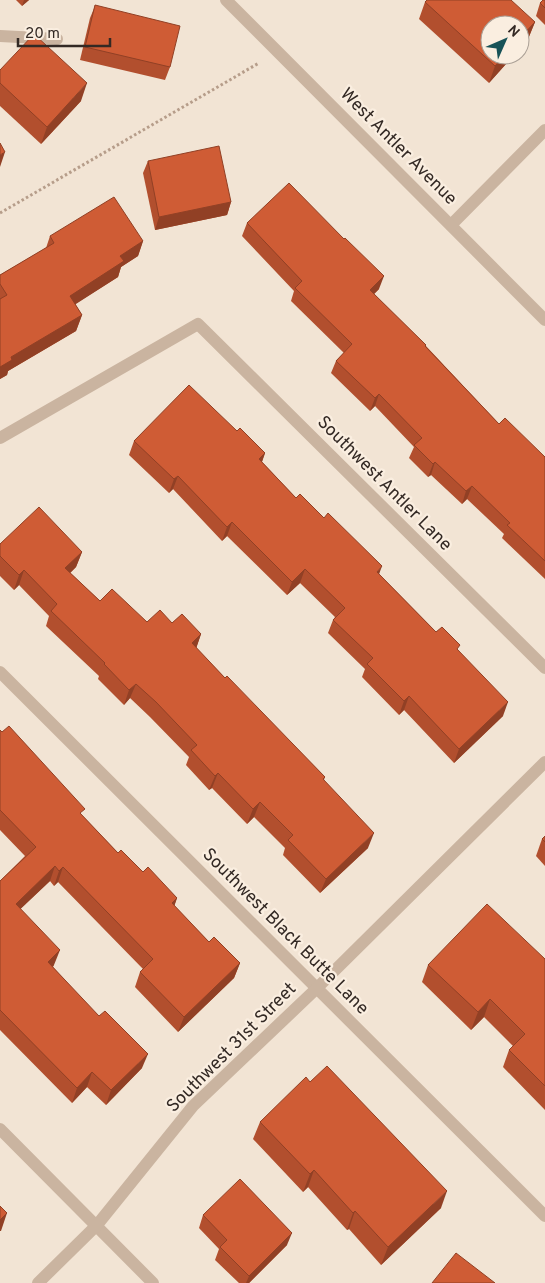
<svg xmlns="http://www.w3.org/2000/svg" width="545" height="1283" font-family="Overpass,sans-serif">
  <style>
    .lines { fill: none; stroke-linecap: round; stroke-linejoin: round }
    .path { stroke: #b69d8a; stroke-width: 3; stroke-dasharray: 2.5 2.5; stroke-linecap: butt }
    .service { stroke: #cab4a0; stroke-width: 12 }
    .minor { stroke: #cab4a0; stroke-width: 12 }
    .tertiary { stroke: #cab4a0; stroke-width: 12 }
    .wall { fill: #b24f2e }
    .shaded-wall { fill: #914025 }
    .building { fill: #cf5c35; stroke: #914025 }
    .labels { text-anchor: middle; dominant-baseline: central; stroke-width: 4.5; stroke-linejoin: round; paint-order: stroke }
    .street-label { font-size: 18px; fill: #332924; stroke: #faeee0 }
  </style>
  <rect width="100%" height="100%" fill="#f2e4d4"/>
  <g class="lines">
    <polyline class="path" points="0,213 259,63"/>
    <polyline class="service" points="0,36 57,39"/>
    <g class="minor">
      <polyline points="451,225 545,130"/>
      <polyline points="0,438 198,324 545,668"/>
      <polyline points="0,672 545,1216"/>
      <polyline points="0,1129 153,1283"/>
      <polyline points="38,1283 97,1225 193,1106 316,989 545,762"/>
    </g>
    <polyline class="tertiary" points="226,0 545,320"/>
  </g>
  <g class="wall">
    <polygon points="16,0 29,0 22,6"/>
    <polygon points="545,0 545,25 536,16 540,3"/>
    <polygon points="425,2 535,22 528,39 520,49 520,25 490,55 514,55 489,83 419,19"/>
    <polygon points="95,6 170,67 165,80 80,60 90,18"/>
    <polygon points="0,70 81,101 41,144 0,106"/>
    <polygon points="148,161 231,202 227,215 155,230 143,173"/>
    <polygon points="247,223 379,289 374,294 426,346 499,424 545,457 545,579 502,538 504,534 467,499 462,504 431,475 428,477 409,458 414,447 375,406 370,411 331,373 336,361 344,353 291,301 294,291 242,236"/>
    <polygon points="50,236 143,241 138,256 121,267 118,277 75,304 82,315 76,331 8,371 7,375 0,379 0,275 46,248"/>
    <polygon points="237,431 265,453 262,462 296,498 379,574 436,632 458,651 503,716 454,763 404,710 399,715 362,677 365,669 328,633 333,620 335,617 300,583 287,595 227,536 222,541 173,489 169,493 129,455 134,441"/>
    <polygon points="0,544 82,552 76,567 70,573 100,601 147,622 172,623 201,634 196,648 225,678 325,777 324,780 368,848 320,893 283,855 285,848 254,817 247,824 212,788 209,790 186,765 189,757 150,717 130,698 124,705 98,679 99,676 46,626 49,616 19,585 14,590 0,576"/>
    <polygon points="0,730 118,853 177,898 174,906 209,942 240,963 234,978 178,1032 135,987 140,972 143,969 58,882 54,886 50,881 20,909 54,965 53,967 142,1068 106,1105 87,1087 72,1103 0,1030 0,881 25,856 0,830"/>
    <polygon points="545,836 545,866 536,856 542,839"/>
    <polygon points="545,959 545,1110 503,1067 509,1050 513,1046 484,1017 471,1030 422,982 428,965"/>
    <polygon points="260,1122 441,1208 381,1265 349,1229 347,1230 308,1187 303,1192 253,1139"/>
    <polygon points="203,1215 287,1245 249,1283 239,1283 215,1260 219,1249 199,1228"/>
  </g>
  <g class="shaded-wall">
    <polygon points="24,0 29,0 22,6"/>
    <polygon points="535,22 528,39 520,49 520,38"/>
    <polygon points="505,55 514,55 489,83 495,66"/>
    <polygon points="87,83 81,101 41,144 47,127"/>
    <polygon points="5,152 0,167 0,155"/>
    <polygon points="231,202 227,215 155,230 159,217"/>
    <polygon points="143,241 138,256 121,267 118,277 65,311 70,296 120,256"/>
    <polygon points="384,276 379,289 365,303 370,290"/>
    <polygon points="82,315 76,331 8,371 7,375 0,379 0,367 11,357"/>
    <polygon points="379,394 375,406 370,411 375,398"/>
    <polygon points="265,453 260,467 259,459"/>
    <polygon points="435,462 431,475 428,477 433,464"/>
    <polygon points="178,476 173,489 169,493 174,479"/>
    <polygon points="472,486 467,499 462,504 466,491"/>
    <polygon points="232,522 227,536 222,541 227,527"/>
    <polygon points="82,552 76,567 60,583 65,568"/>
    <polygon points="382,566 377,580 377,572"/>
    <polygon points="305,569 300,583 287,595 292,582"/>
    <polygon points="24,570 19,585 14,590 19,575"/>
    <polygon points="201,634 196,649 192,643"/>
    <polygon points="136,684 130,698 124,705 129,690"/>
    <polygon points="409,696 404,710 399,715 404,701"/>
    <polygon points="508,702 503,716 454,763 459,749"/>
    <polygon points="218,773 212,788 209,790 215,776"/>
    <polygon points="260,802 254,817 247,824 253,809"/>
    <polygon points="374,833 368,848 320,893 326,879"/>
    <polygon points="55,866 50,881 10,919 16,904"/>
    <polygon points="63,867 58,882 54,886 59,871"/>
    <polygon points="177,898 172,913 172,903"/>
    <polygon points="60,950 54,965 42,977 48,962"/>
    <polygon points="240,963 234,978 178,1032 184,1017"/>
    <polygon points="490,999 484,1017 471,1030 478,1012"/>
    <polygon points="148,1054 142,1068 106,1105 111,1090"/>
    <polygon points="92,1072 87,1087 72,1103 77,1088"/>
    <polygon points="314,1170 308,1187 303,1192 310,1174"/>
    <polygon points="447,1191 441,1208 381,1265 388,1247"/>
    <polygon points="355,1211 349,1229 347,1230 353,1213"/>
    <polygon points="7,1213 1,1231 0,1231 0,1220"/>
    <polygon points="292,1233 287,1245 249,1283 246,1283 249,1276"/>
  </g>
  <g class="building">
    <polygon points="427,0 511,0 535,22 520,38 520,25 490,25 490,55 505,55 495,66 425,2"/>
    <polygon points="543,0 545,0 545,8 540,3"/>
    <polygon points="95,5 180,26 170,67 85,47"/>
    <polygon points="34,34 87,83 47,127 0,83 0,70"/>
    <polygon points="0,143 5,152 0,155"/>
    <polygon points="219,146 231,202 159,217 148,161"/>
    <polygon points="289,183 344,239 345,238 384,276 370,290 426,345 425,346 499,424 505,418 545,457 545,561 507,525 510,523 472,486 466,491 435,462 433,464 414,445 422,438 379,394 375,398 336,361 352,344 295,288 302,281 247,223"/>
    <polygon points="114,197 143,241 120,256 124,261 70,296 82,315 11,357 12,360 0,367 0,299 7,295 0,284 0,275 54,243 50,236"/>
    <polygon points="189,385 237,431 240,428 265,453 259,459 296,498 300,494 324,518 328,513 382,566 377,572 436,632 442,627 460,645 457,649 508,702 459,749 409,696 404,701 367,664 373,658 333,620 345,608 305,569 292,582 232,522 227,527 178,476 174,479 134,441"/>
    <polygon points="39,507 82,552 65,568 100,601 112,589 147,622 160,610 172,623 182,614 201,634 192,643 225,678 227,676 325,777 323,779 374,833 326,879 288,840 293,835 260,802 253,809 218,773 215,776 191,750 197,745 156,702 136,684 129,690 104,664 105,663 51,611 57,604 24,570 19,575 0,556 0,544"/>
    <polygon points="9,726 85,809 80,813 118,853 121,850 143,872 148,867 177,898 172,903 209,942 214,937 240,963 184,1017 140,972 153,959 63,867 59,871 55,866 16,904 60,950 48,962 99,1016 105,1011 148,1054 111,1090 92,1072 77,1088 0,1010 0,881 36,847 0,810 0,730 2,732"/>
    <polygon points="545,836 545,842 542,839"/>
    <polygon points="487,904 545,959 545,1086 509,1050 525,1034 490,999 478,1012 428,965"/>
    <polygon points="327,1066 447,1191 388,1247 355,1211 353,1213 314,1170 310,1174 260,1122 306,1077 310,1082"/>
    <polygon points="240,1179 292,1233 249,1276 220,1247 227,1240 203,1215"/>
    <polygon points="0,1206 7,1213 0,1220"/>
    <polygon points="456,1253 495,1283 432,1283"/>
  </g>
  <g class="labels">
    <g class="street-label">
      <text transform="translate(398 147) rotate(45)">West Antler Avenue</text>
      <text transform="translate(384 484) rotate(45)">Southwest Antler Lane</text>
      <text transform="translate(285 932) rotate(45)">Southwest Black Butte Lane</text>
      <text transform="translate(232 1048) rotate(-45)">Southwest 31st Street</text>
    </g>
  </g>
  <g transform="translate(505 40) rotate(45)"><circle r="24" fill="#faeee0" stroke="#aa9f95"/>
  <path d="M0-4L9 19L0 12L-9 19Z" fill="#175257"/>
  <text y="-8" font-size="14" font-weight="bold" text-anchor="middle" fill="#332924">N</text>
  </g>
  <path d="M18 38v8h92v-8" fill="none" stroke="#332924" stroke-width="2.5"/>
  <text x="25" y="38" font-size="15" fill="#332924" stroke="#faeee0" stroke-width="4" paint-order="stroke">20 m</text>
</svg>
